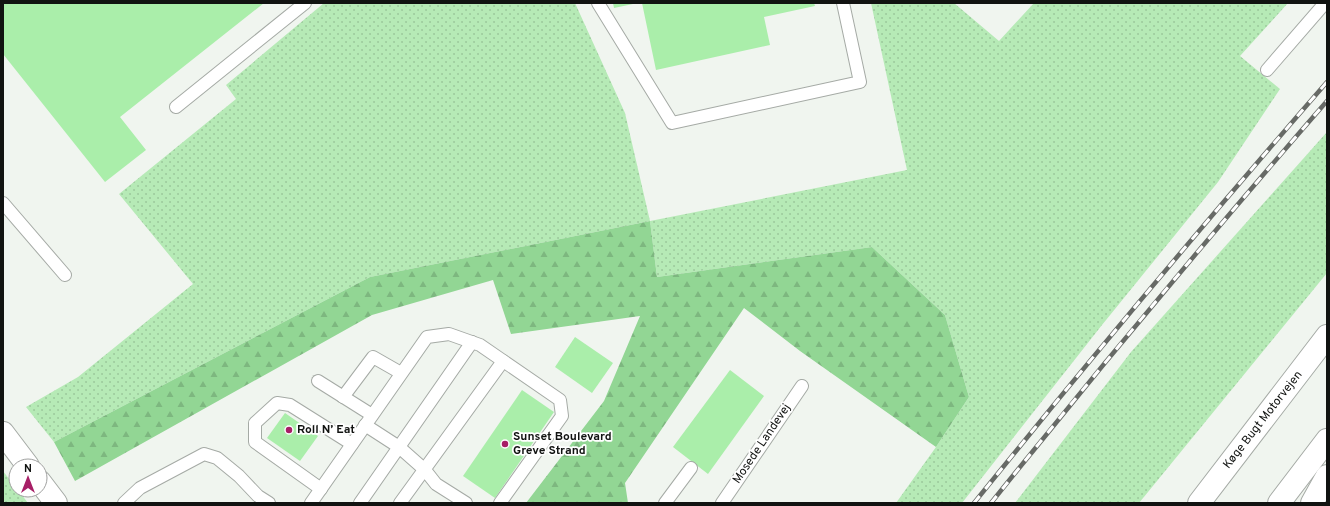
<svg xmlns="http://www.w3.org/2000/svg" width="1330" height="506" font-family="Overpass,sans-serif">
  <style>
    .grass { fill: url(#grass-dots) }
    .forest { fill: url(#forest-firs) }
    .building { fill: #aea }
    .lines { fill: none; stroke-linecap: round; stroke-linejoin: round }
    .service-casing { stroke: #a5aaa5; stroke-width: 14 }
    .secondary-casing { stroke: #a5aaa5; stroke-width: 24 }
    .motorway-casing { stroke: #a5aaa5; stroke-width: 24 }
    .service { stroke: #fff; stroke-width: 12 }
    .secondary { stroke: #fff; stroke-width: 22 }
    .motorway { stroke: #fff; stroke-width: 22 }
    .rail-casing { stroke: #676a66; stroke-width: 4.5 }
    .rail { stroke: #fff; stroke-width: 3; stroke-dasharray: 9; stroke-linecap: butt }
    .poi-dot { fill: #a71f66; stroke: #fff; stroke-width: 1.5 }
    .labels { text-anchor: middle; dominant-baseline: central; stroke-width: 3.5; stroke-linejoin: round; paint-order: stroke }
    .street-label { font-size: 12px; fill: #111311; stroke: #fff }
    .poi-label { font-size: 12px; font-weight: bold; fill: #111311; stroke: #fff; text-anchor: start }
  </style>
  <defs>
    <pattern id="grass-dots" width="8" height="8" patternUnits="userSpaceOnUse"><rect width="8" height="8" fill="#b6eab6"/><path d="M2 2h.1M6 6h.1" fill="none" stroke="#9bc89b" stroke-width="1.8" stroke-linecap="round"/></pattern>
    <pattern id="forest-firs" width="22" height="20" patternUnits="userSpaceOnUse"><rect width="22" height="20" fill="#92d694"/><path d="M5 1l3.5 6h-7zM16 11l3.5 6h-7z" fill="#7db77f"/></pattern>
  </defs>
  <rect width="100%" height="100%" fill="#f0f5ef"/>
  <g class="grass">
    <polygon points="324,3 575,3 625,113 650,221 907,170 871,3 954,3 999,41 1034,3 1288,3 1240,56 1280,89 1218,182 1102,325 962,503 896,503 936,447 969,397 945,315 872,247 657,277 650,221 370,277 54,442 26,407 78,377 193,284 119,194 236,99 226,85"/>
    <polygon points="1327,132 1327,273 1139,503 1015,503 1131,352"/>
    <polygon points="3,471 16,488 16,490 18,490 28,503 3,503"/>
  </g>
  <polygon class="forest" points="650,221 657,277 872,247 945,315 969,397 936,447 800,351 744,308 625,483 628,503 526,503 604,401 640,316 511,334 493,280 372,315 75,481 54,442 370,277"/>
  <g class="building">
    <polygon points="3,3 264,3 120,117 146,150 105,182 3,54"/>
    <polygon points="613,3 633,3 633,4 614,8"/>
    <polygon points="642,3 814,3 815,6 764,17 770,45 656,70"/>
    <polygon points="575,337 613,363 592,393 555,367"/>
    <polygon points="730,370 764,396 708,474 673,447"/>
    <polygon points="522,390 554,412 495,498 463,476"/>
    <polygon points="285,413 318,436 300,461 267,438"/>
  </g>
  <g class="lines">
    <g class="service-casing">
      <g id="service">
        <polyline points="598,3 672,123 860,82 843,3"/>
        <polyline points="1267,70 1325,3"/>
        <polyline points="176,107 305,3"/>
        <polyline points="3,203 65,275"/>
        <polyline points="318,381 372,415"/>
        <polyline points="343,397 373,357 401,373"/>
        <polyline points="365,425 399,447 425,470 436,484 466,503"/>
        <polyline points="321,489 255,442 255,423 277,403 290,405 352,444"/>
        <polyline points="124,503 140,488 204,454 217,458 239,476 258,496 269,503"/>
        <polyline points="311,503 427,337 449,334 480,345 560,400 562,416 500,503"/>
        <polyline points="360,503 472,342"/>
        <polyline points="400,503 503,361"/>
        <polyline points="665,503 691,468"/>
        <polyline points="722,503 802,386"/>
      </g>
    </g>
    <g class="secondary-casing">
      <g id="secondary">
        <polyline points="3,433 28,466"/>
        <polyline points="40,482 56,503"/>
      </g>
    </g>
    <g class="motorway-casing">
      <g id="motorway">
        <polyline points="1199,503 1327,336"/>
        <polyline points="1279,503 1327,440"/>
        <polyline points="1312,503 1327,476"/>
      </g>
    </g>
    <use href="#service" class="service"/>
    <use href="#secondary" class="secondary"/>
    <use href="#motorway" class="motorway"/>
    <g class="rail-casing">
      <g id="rail">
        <path d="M974,503C1089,360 1207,220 1327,82"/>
        <path d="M991,503C1100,367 1212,233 1327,101"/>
      </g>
    </g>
    <use href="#rail" class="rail"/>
  </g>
  <g class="poi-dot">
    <circle cx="289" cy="430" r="4"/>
    <circle cx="505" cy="444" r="4"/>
  </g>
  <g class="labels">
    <g class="street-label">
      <text transform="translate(1263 420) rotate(-52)">Køge Bugt Motorvejen</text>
      <text transform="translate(762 444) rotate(-56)">Mosede Landevej</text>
    </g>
    <g class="poi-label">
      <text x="297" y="430">Roll N’ Eat</text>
      <text x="513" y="437">Sunset Boulevard<tspan x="513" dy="14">Greve Strand</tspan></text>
    </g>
  </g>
  <rect width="1330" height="506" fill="none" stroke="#111311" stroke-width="8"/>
  <g transform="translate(28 478)"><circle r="19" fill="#ffffff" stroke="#a0a1a0"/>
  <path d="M0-3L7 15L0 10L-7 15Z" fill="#a71f66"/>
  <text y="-6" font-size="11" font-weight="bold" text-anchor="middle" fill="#111311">N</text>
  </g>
</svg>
